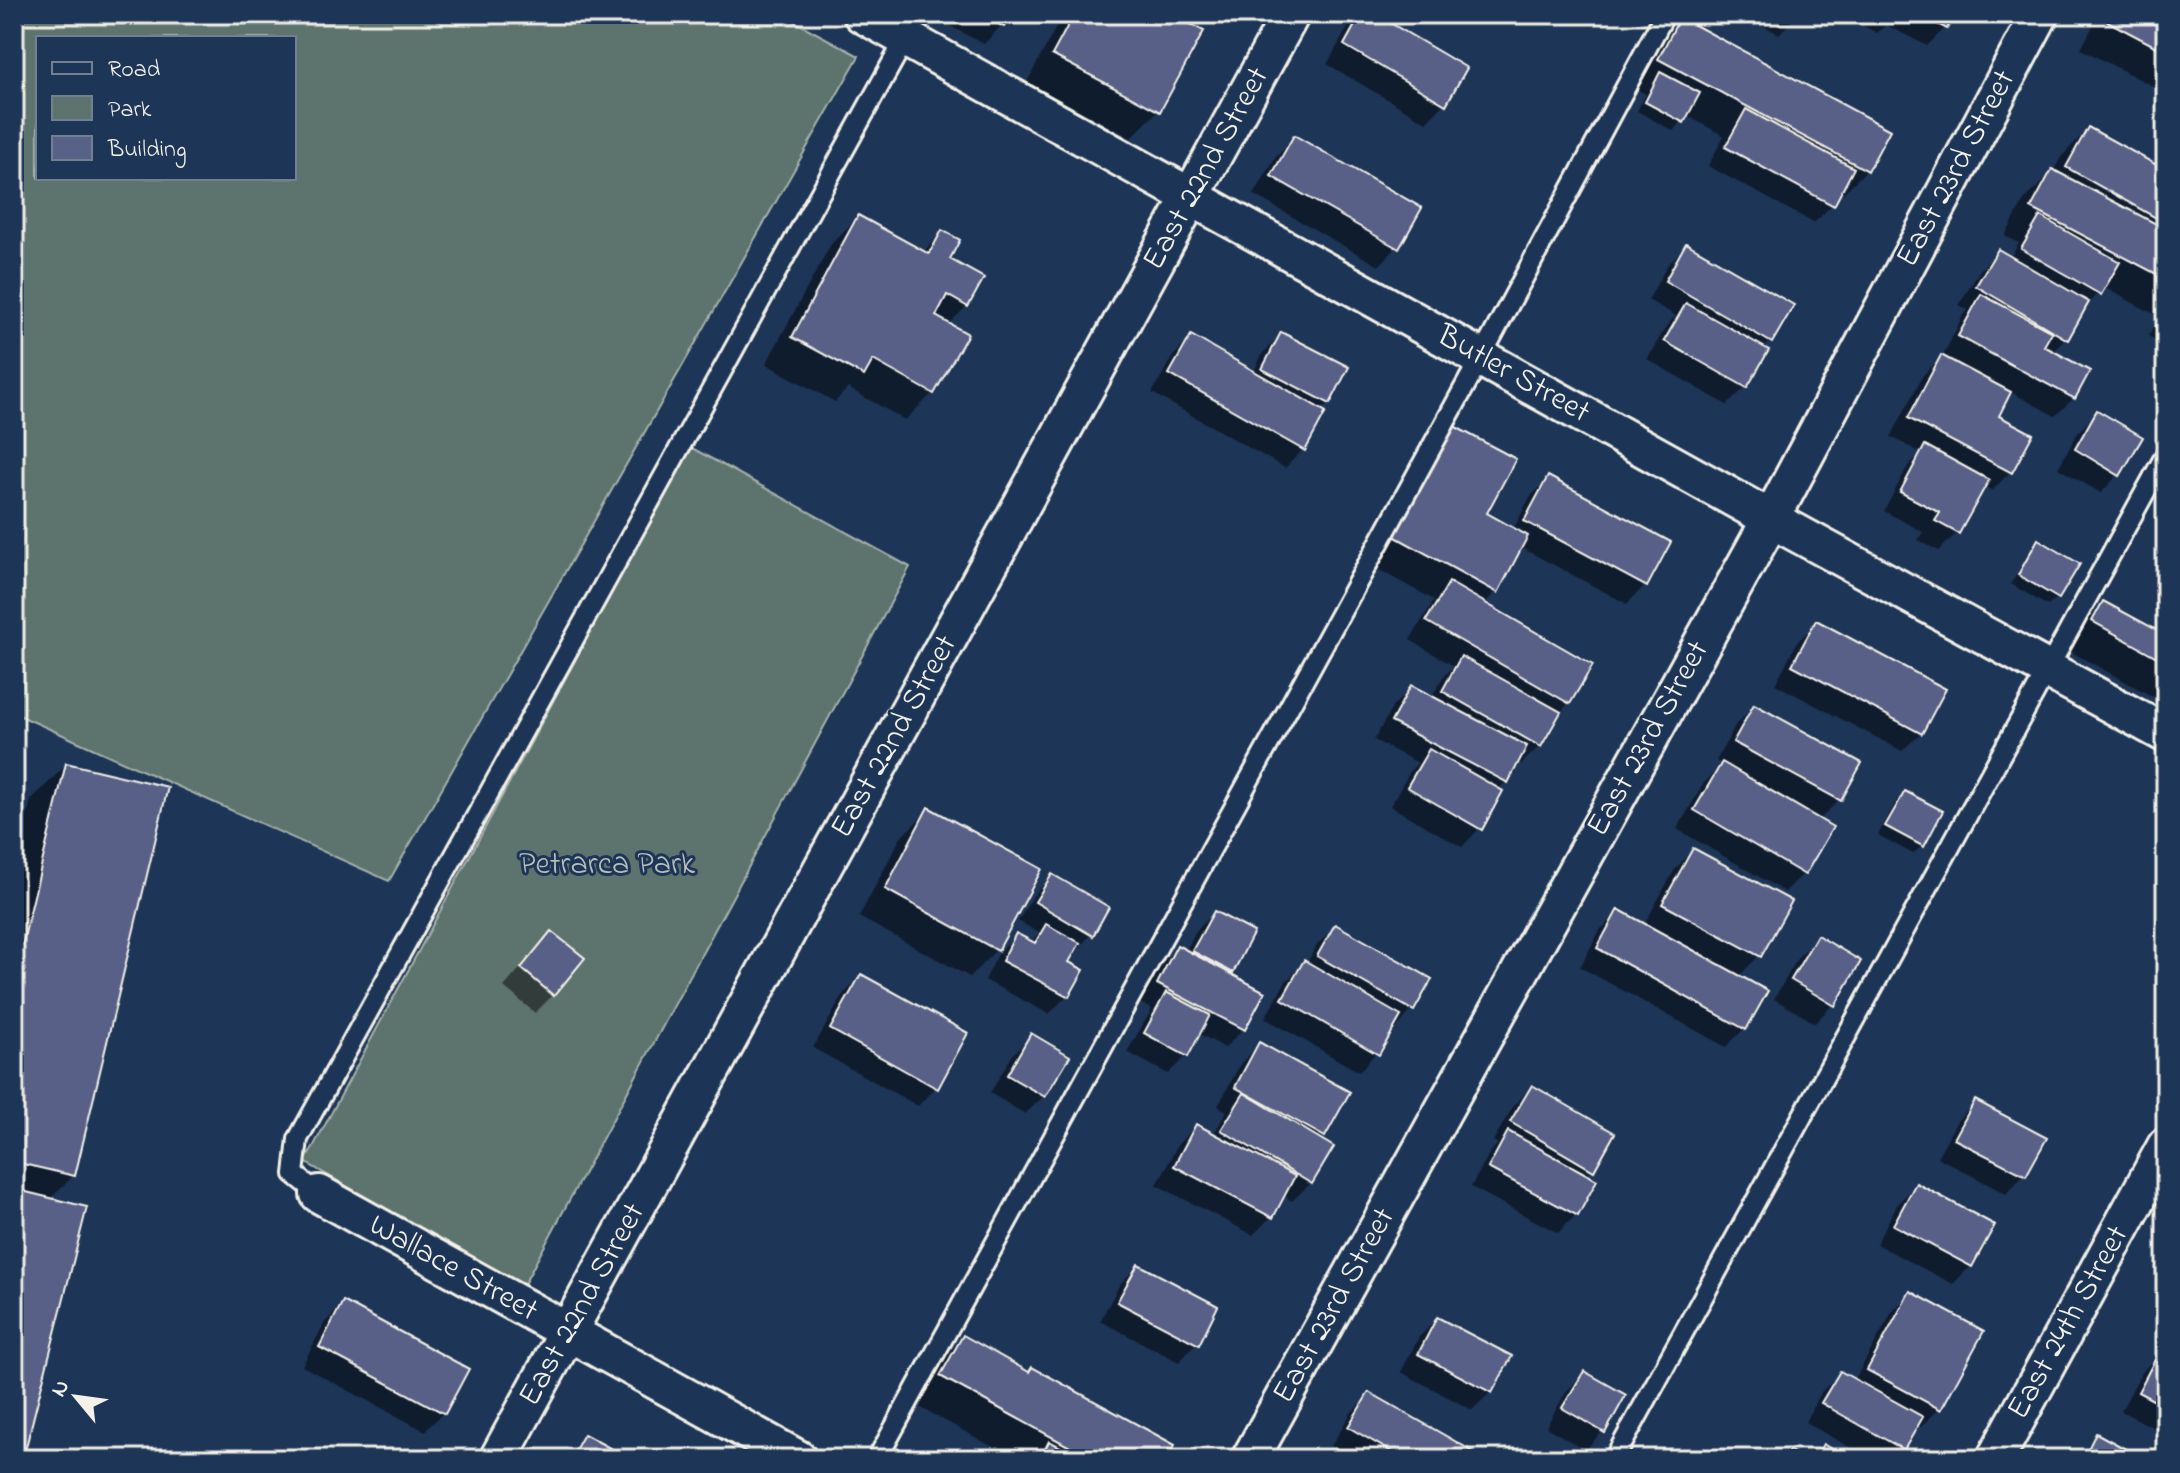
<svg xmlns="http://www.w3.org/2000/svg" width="2180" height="1473" font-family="'Indie Flower',sans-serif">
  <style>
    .green { fill: #5d736e; stroke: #a8b2ab; stroke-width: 2; fill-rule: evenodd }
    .shadow { fill: #0007 }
    .building { fill: #586188; stroke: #f4f1e8; stroke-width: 2 }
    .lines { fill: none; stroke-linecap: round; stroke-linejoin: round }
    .service-casing { stroke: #f4f1e8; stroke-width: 24 }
    .minor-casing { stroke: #f4f1e8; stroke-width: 42 }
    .service { stroke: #1d3557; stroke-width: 18 }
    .minor { stroke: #1d3557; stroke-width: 36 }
    .labels { text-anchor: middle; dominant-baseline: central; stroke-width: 6; stroke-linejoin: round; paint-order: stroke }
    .street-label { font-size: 32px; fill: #f4f1e8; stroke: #1d3557 }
    .park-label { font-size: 32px; fill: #b8bfb7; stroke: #1d3557 }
  </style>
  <rect width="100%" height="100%" fill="#1d3557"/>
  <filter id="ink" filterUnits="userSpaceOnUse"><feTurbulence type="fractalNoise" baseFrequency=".0125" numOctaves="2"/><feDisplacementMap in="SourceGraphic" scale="16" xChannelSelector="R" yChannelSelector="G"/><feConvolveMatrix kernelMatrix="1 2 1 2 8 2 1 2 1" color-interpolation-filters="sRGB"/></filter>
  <g filter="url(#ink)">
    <g class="green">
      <path d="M14,14H781L859,56L389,881L14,713ZM38,38H294V178H38Z"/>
      <polygon points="690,447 910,567 522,1288 305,1162"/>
    </g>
    <g class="shadow">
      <polygon points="937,14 1008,14 1002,25 984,44 935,18"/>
      <polygon points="1063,14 1168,14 1201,32 1158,111 1131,138 1027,82"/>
      <polygon points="1362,14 1371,14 1444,104 1426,122 1327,64 1347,29"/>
      <polygon points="1741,14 1798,14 1779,34"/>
      <polygon points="1840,14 1952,14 1945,28 1927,46 1886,25 1877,33"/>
      <polygon points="2099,14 2166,14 2166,93 2081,49"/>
      <polygon points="1680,20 1867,170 1839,197 1837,196 1832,205 1814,223 1708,166 1724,136 1686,115 1673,131 1637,111 1646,94 1632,87 1653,47"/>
      <polygon points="2088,129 2166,173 2166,346 2148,336 2160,317 2103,287 2082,311 2066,338 2052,353 2074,398 2055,416 2009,391 1996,416 2030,435 2010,472 1992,491 1983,486 1957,533 1939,551 1918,540 1923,532 1884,511 1908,466 1921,453 1891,437 1923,375 1943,356 1963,315 1968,310 1959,305 1980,270 1999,251 2010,258 2019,243 2005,236 2025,199 2053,172 2061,157"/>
      <polygon points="1294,138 1397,247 1379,266 1254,195 1276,156"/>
      <polygon points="858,217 923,252 943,232 947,260 967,306 948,325 933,393 905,420 848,388 835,402 766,364 831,244"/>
      <polygon points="1686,246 1771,341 1763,349 1746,387 1727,405 1647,359 1668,324 1676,316 1648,300 1668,264"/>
      <polygon points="1282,335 1329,403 1320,411 1303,450 1285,468 1152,393 1173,356 1191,338 1253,373 1263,353"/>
      <polygon points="2097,413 2119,474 2101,493 2058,468 2079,431"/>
      <polygon points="1425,454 1484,514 1513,530 1530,497 1548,479 1645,585 1627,604 1520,547 1497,591 1484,604 1569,703 1558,714 1540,746 1521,764 1517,762 1506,782 1498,790 1480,828 1462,847 1390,806 1411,770 1418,763 1374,740 1393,706 1411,688 1431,698 1443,677 1454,666 1410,640 1434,600 1366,563"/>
      <polygon points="2039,542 2057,598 2048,606 2011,584 2030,551"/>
      <polygon points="2103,604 2153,631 2166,607 2166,704 2066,649 2076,631"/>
      <polygon points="1817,623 1921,733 1902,751 1775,684 1798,641"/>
      <polygon points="1755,706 1839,800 1821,818 1813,814 1803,874 1785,892 1677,829 1704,783 1723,764 1716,761 1736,724"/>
      <polygon points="66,765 74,1175 49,1200 21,1459 14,1459 14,871 31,800"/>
      <polygon points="1905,793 1922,846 1913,854 1878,835 1896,802"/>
      <polygon points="929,810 997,949 970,977 859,917 901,837"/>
      <polygon points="1693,850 1759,956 1738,977 1744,1029 1726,1047 1580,967 1600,930 1619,912 1644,925 1675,869"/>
      <polygon points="1052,876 1091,934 1067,962 1067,996 1049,1014 985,980 998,954 1017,935 1030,943 1039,933 1018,921 1034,895"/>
      <polygon points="1214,913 1232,972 1228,975 1263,993 1243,1029 1225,1048 1198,1033 1186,1056 1168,1074 1127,1052 1152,1009 1140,1003 1159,966 1177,948 1185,952 1196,931"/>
      <polygon points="1336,926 1412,1010 1359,1072 1265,1018 1286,981 1305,963 1306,964 1317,945"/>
      <polygon points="551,933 553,995 535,1013 504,987"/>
      <polygon points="1818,938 1833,1004 1815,1023 1774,999 1799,956"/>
      <polygon points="861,976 936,1087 918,1106 813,1048 843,995"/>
      <polygon points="1032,1036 1044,1096 1025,1114 990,1093 1013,1054"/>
      <polygon points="1259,1045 1324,1136 1319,1140 1311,1183 1292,1201 1283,1195 1271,1217 1253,1235 1157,1185 1178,1144 1196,1126 1213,1135 1227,1111 1218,1106 1241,1063"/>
      <polygon points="1532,1087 1592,1170 1586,1176 1594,1181 1576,1215 1558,1233 1471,1187 1490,1152 1498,1144 1493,1141 1514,1105"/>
      <polygon points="1975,1103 2044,1139 2024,1175 2006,1194 1937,1157 1957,1121"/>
      <polygon points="1916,1185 1971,1266 1953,1284 1876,1244 1898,1203"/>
      <polygon points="1138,1266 1197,1343 1179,1362 1100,1321 1120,1284"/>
      <polygon points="1910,1294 1939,1409 1921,1427 1916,1425 1902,1449 1892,1459 1870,1459 1805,1422 1822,1391 1841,1373 1854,1381 1892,1312"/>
      <polygon points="344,1304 467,1369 443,1413 425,1431 302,1366 325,1322"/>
      <polygon points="1437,1319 1491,1392 1472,1410 1401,1372 1419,1337"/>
      <polygon points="2166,1329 2166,1351 2157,1346"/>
      <polygon points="963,1338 1164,1459 1015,1459 914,1404 936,1365"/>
      <polygon points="2159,1354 2166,1358 2166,1434 2121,1411 2141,1373"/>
      <polygon points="1584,1373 1603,1431 1585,1450 1546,1427 1566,1392"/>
      <polygon points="1369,1395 1482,1459 1344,1459 1348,1456 1331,1446 1351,1413"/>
      <polygon points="2097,1436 2140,1459 2076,1459"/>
      <polygon points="585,1437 626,1459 562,1459"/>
    </g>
    <g class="building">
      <polygon points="980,14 1011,14 1004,27"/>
      <polygon points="1074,14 1172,14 1204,31 1160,112 1052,55"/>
      <polygon points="1361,14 1375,14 1467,68 1446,105 1344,45"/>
      <polygon points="1918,14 1955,14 1947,29"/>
      <polygon points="2110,14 2166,14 2166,52 2107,21"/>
      <polygon points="1680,17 1890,130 1868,171 1658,59"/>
      <polygon points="1660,72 1700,93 1684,123 1645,102"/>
      <polygon points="1746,109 1854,168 1834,206 1725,147"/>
      <polygon points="2088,127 2166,170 2166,215 2163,214 2160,220 2066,167"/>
      <polygon points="1294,135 1422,208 1399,249 1271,176"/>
      <polygon points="2052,169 2166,229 2166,279 2031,208"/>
      <polygon points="858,215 929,254 942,230 960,240 950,259 984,278 968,307 947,295 936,316 968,334 934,394 873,360 864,376 792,337"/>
      <polygon points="2040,216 2120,262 2101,295 2021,249"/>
      <polygon points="1686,243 1794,305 1772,343 1665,281"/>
      <polygon points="1998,249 2089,302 2068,340 1976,286"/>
      <polygon points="1981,294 2052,332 2044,346 2090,371 2075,399 1958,336"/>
      <polygon points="1686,303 1769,350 1747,388 1664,341"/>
      <polygon points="2166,309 2166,333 2156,327"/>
      <polygon points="1281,332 1349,367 1330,404 1262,369"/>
      <polygon points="1191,335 1326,412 1305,451 1169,374"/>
      <polygon points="1941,355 2011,392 1999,416 2033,434 2012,473 1908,418"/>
      <polygon points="2097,410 2143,437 2120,476 2075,449"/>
      <polygon points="1452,425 1516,459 1487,513 1528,536 1498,593 1392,535"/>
      <polygon points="1925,445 1989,480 1959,534 1935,521 1940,513 1900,492"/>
      <polygon points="1548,476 1671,542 1647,587 1524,521"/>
      <polygon points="2038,539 2080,564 2059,599 2018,575"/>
      <polygon points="1449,582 1593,665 1570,704 1426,621"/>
      <polygon points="2103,601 2162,633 2166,626 2166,662 2092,621"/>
      <polygon points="1816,620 1946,689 1922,734 1792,665"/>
      <polygon points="1461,656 1561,712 1541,747 1442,691"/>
      <polygon points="1411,685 1527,746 1508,783 1391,722"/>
      <polygon points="1754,704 1862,763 1841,801 1733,742"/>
      <polygon points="1429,749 1503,791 1482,830 1407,787"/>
      <polygon points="1722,762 1833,827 1805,875 1694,810"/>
      <polygon points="66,763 168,787 75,1176 14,1162 14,979"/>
      <polygon points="1905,791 1943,811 1924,847 1885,826"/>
      <polygon points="928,807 1042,869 998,951 885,889"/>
      <polygon points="1693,848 1792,901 1761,957 1662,904"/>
      <polygon points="1052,874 1109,907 1093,936 1035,902"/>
      <polygon points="1618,909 1768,991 1746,1030 1597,948"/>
      <polygon points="1214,911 1254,932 1233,973 1192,951"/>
      <polygon points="1046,924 1080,943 1069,962 1084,970 1069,997 1002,961 1016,933 1035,943"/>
      <polygon points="1335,924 1432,979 1414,1011 1317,956"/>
      <polygon points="551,931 585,958 554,996 521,968"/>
      <polygon points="1817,935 1861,961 1835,1006 1791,980"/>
      <polygon points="1177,945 1265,992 1245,1030 1157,984"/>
      <polygon points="1304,960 1401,1016 1379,1055 1282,999"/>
      <polygon points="861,974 968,1033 938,1089 830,1029"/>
      <polygon points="1166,992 1210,1015 1188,1057 1144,1033"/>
      <polygon points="1031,1033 1070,1056 1045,1097 1007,1075"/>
      <polygon points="1259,1042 1350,1092 1325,1137 1235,1087"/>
      <polygon points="1532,1085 1615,1133 1594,1171 1510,1122"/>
      <polygon points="1244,1093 1334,1147 1312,1184 1221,1130"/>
      <polygon points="1975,1100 2047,1138 2026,1176 1954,1139"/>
      <polygon points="1196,1124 1295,1176 1273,1218 1174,1166"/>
      <polygon points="1508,1131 1597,1180 1578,1216 1488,1168"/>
      <polygon points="1916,1183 1995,1225 1972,1267 1893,1225"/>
      <polygon points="14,1189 87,1207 23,1459 14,1459"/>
      <polygon points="1138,1264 1218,1306 1199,1345 1117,1302"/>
      <polygon points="1910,1291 1984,1331 1941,1410 1867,1370"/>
      <polygon points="343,1301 469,1369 445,1414 319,1347"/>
      <polygon points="1437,1317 1512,1356 1492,1393 1418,1354"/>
      <polygon points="963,1335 1029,1372 1032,1367 1175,1445 1167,1459 1092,1459 940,1376"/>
      <polygon points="2159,1352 2166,1356 2166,1407 2138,1392"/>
      <polygon points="1584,1371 1626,1395 1605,1433 1562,1408"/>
      <polygon points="1840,1371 1923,1417 1904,1450 1821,1403"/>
      <polygon points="1369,1392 1486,1459 1404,1459 1348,1427"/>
      <polygon points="2096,1433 2144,1459 2083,1459"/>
      <polygon points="584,1434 630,1459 570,1459"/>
      <polygon points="1049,1441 1083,1459 1040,1459"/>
      <polygon points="1823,1444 1848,1459 1814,1459"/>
      <polygon points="1789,1450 1805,1459 1784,1459"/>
    </g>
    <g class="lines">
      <g class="service-casing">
        <g id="service">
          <polyline points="319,1194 294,1174 298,1139 919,14"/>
          <polyline points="877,1459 1481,357 1665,14"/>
          <polyline points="1614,1459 2166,454"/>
        </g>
      </g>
      <g class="minor-casing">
        <g id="minor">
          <polyline points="862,14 1771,519 2166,734"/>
          <polyline points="319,1194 798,1459"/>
          <polyline points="498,1459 1291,14"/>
          <polyline points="1250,1459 1771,519 2040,14"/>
          <polyline points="1995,1459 2166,1146"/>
        </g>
      </g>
      <use href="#service" class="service"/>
      <use href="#minor" class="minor"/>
    </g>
  </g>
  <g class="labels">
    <g class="street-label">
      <text transform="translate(1207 169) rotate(-61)">East 22nd Street</text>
      <text transform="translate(1957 169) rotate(-62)">East 23rd Street</text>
      <text transform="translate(1513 375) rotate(29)">Butler Street</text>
      <text transform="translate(895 737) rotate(-61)">East 22nd Street</text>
      <text transform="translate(1649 739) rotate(-61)">East 23rd Street</text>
      <text transform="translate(453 1269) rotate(29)">Wallace Street</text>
      <text transform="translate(583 1305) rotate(-61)">East 22nd Street</text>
      <text transform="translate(1335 1306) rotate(-61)">East 23rd Street</text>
      <text transform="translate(2069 1323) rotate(-61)">East 24th Street</text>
    </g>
    <g class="park-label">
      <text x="607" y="865">Petrarca Park</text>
    </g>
  </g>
  <rect width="2180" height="1473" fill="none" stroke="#1d3557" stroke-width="48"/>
  <rect x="24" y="24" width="2132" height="1425" fill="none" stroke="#f4f1e8" stroke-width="3" filter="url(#ink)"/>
  <rect x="36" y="36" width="260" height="144" fill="#1d3557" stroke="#738091" stroke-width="2"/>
  <rect x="52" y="62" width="40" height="12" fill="#1d3557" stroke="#738091" stroke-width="2"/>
  <text x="108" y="76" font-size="24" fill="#f4f1e8">Road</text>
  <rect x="52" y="96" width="40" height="24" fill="#5d736e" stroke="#738091" stroke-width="2"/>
  <text x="108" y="116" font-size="24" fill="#f4f1e8">Park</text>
  <rect x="52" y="136" width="40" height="24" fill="#586188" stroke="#738091" stroke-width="2"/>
  <text x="108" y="156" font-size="24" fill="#f4f1e8">Building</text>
  <g transform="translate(76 1397) rotate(299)" stroke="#1d3557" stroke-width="6" paint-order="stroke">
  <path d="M0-6L14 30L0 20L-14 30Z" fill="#f4f1e8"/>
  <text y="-12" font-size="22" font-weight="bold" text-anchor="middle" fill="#f4f1e8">N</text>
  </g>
</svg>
